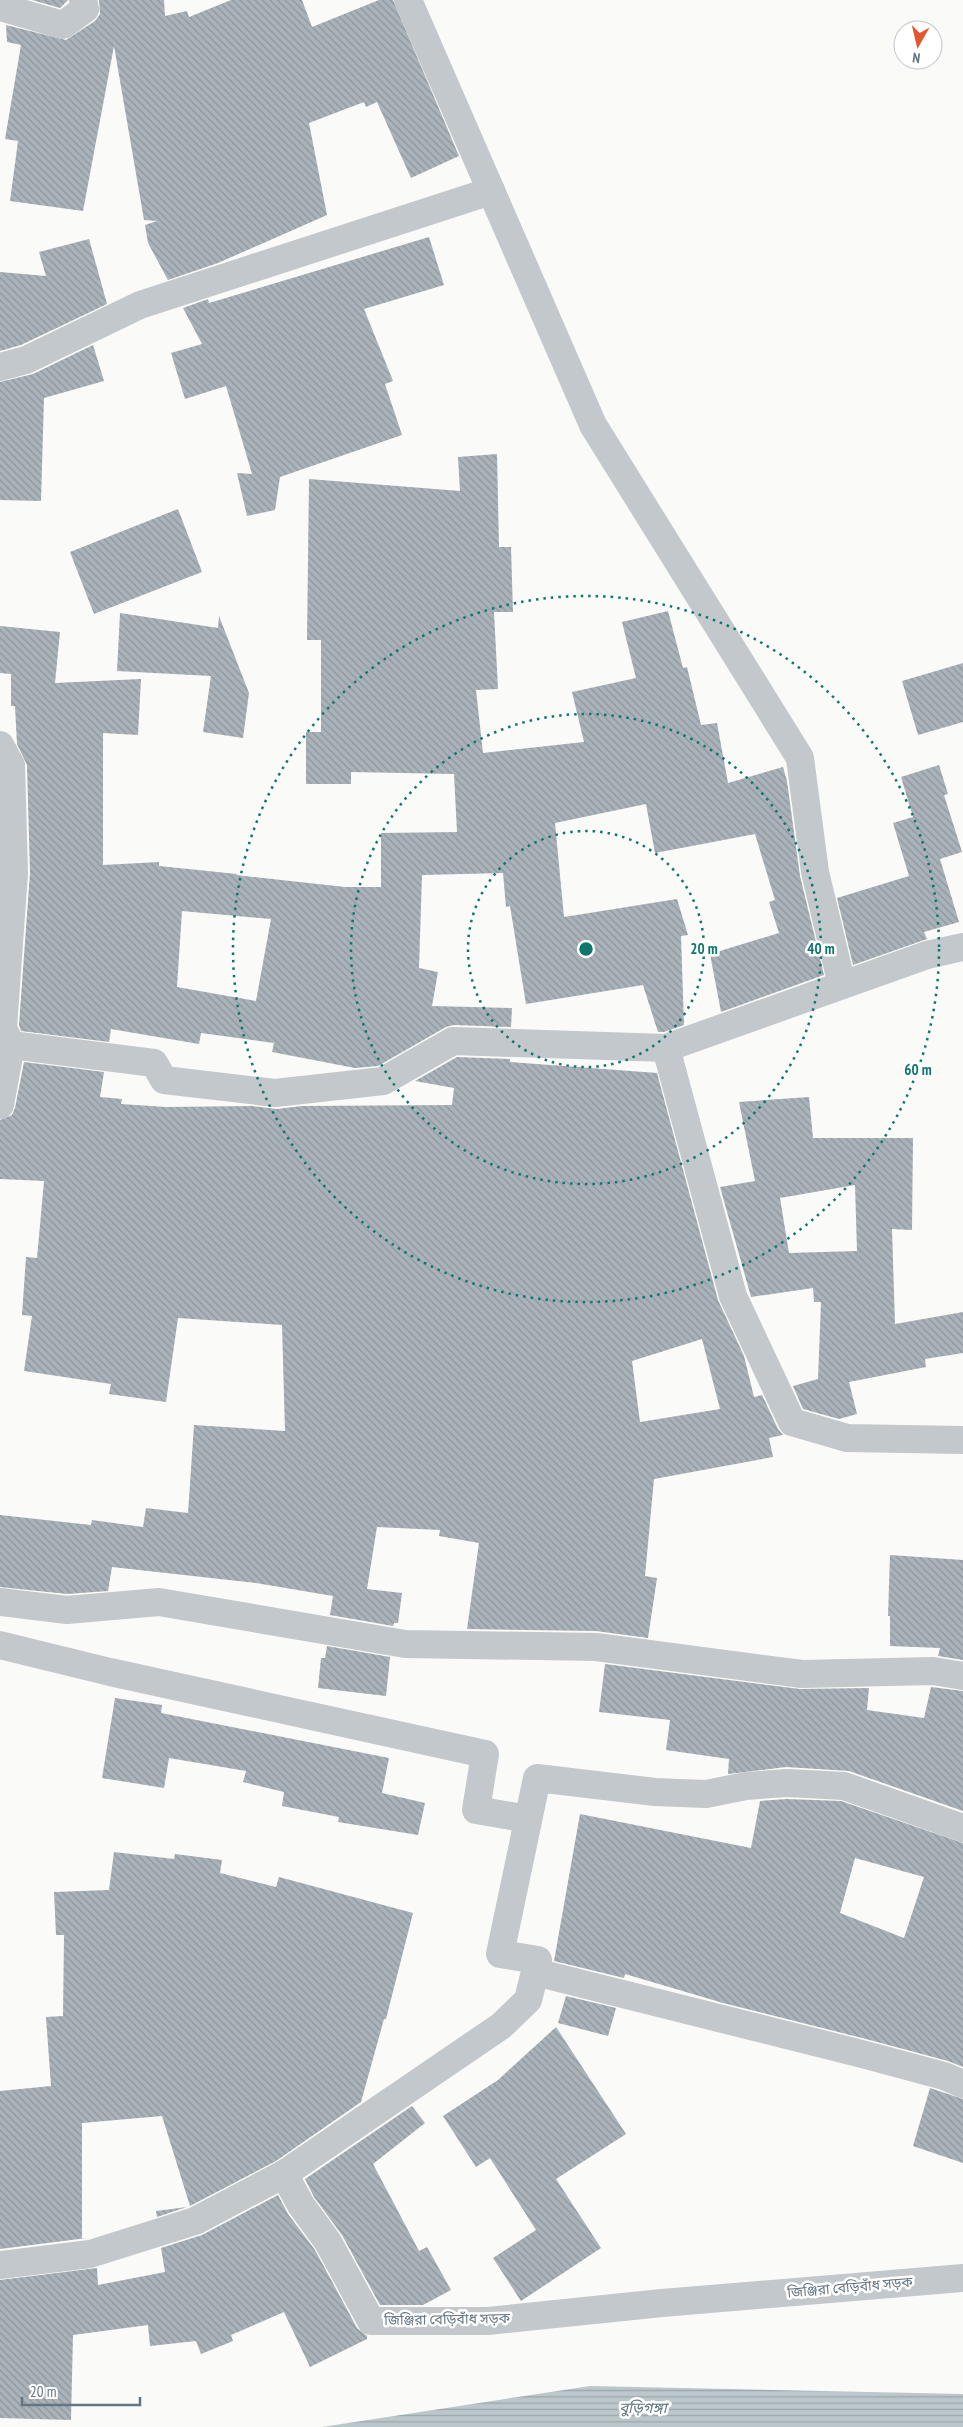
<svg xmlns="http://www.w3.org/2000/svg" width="963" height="2427" font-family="'PT Sans Narrow','Noto Sans Bengali',sans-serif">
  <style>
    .water { fill: url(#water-rules) }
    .building { fill: url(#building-back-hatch); fill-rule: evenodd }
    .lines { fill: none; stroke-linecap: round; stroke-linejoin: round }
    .minor { stroke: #c3c8cc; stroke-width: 28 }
    .ring { fill: none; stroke: #0f766e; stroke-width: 2.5; stroke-dasharray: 2.5 5 }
    .labels { text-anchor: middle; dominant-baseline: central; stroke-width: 5; stroke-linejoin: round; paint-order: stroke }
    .street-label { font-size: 14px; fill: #657683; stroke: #fff }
    .water-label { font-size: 15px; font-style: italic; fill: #60757c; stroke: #fff }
    .centre { fill: #0f766e; stroke: #fff; stroke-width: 2.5 }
    .ring-label { font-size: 15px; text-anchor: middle; font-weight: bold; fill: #0f766e; stroke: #fff; stroke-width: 5; stroke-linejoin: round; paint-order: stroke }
  </style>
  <defs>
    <pattern id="water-rules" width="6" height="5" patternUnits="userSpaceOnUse" patternTransform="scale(1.25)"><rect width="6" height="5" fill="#bbc7cb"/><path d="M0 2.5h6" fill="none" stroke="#9ca6aa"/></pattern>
    <pattern id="building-back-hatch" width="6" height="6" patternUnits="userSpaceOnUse" patternTransform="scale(1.25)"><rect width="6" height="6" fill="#aab3b9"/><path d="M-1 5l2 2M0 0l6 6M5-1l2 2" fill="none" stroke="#8e969c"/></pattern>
  </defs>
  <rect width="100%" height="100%" fill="#fafaf8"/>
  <polygon class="water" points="590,2386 963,2394 963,2427 322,2427"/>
  <g class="building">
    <polygon points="32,0 68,0 60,8"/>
    <polygon points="99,0 164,0 165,16 187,11 189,17 231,0 302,0 312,27 379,0 393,0 459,156 411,178 377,102 366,107 364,102 309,123 327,215 218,263 168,280 148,243 145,225 157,221 144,220 114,46 83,211 10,201 18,141 5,139 21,45 7,42 6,25 66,40 95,21 100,14"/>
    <polygon points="429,237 444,285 364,309 393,381 385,384 402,435 280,477 275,510 247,516 237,473 252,474 226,386 185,399 171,353 202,344 183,308 208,299 209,303"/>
    <polygon points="89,239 107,304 21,345 0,351 0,272 46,276 39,252"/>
    <polygon points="93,345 104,381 44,398 41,501 0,500 0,382 33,374"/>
    <path d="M497,454L499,547H511L513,612H494L498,689L476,690L483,753L584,742L572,692L636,678L622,622L668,611L683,668L687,667L701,725L717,723L728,783L783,767L787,781L800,876L824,975L721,1012L710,954L779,933L769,902L775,900L755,834L655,853L646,804L555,823L564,917L677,899L688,935L681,936L684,1025L664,1032H658L643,985L526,1004L510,906L506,907L503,873L422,875L419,968L438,972L432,1006L512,1008L511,1027L454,1025L446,1027L378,1066L355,1068L272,1052L274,1043L201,1033L199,1044L111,1029L109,1042L21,1031L19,1025L30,873L27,765L17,744L15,706H11V674L0,673V626L60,632L55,683L141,679L138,735L103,733V865L159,862V866L237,874L236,875L345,887H381V833L457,832L454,774L351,772V784H306V732H321V640H307L309,479L460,491L458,457ZM182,911L271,919L256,1001L177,987Z"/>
    <polygon points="178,509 202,572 94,614 70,552"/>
    <polygon points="120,613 218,628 219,616 249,693 243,738 203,732 211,676 117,671"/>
    <polygon points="963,663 963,722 918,735 902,681"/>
    <polygon points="939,765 948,794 944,795 962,852 940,859 959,922 924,932 927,939 853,965 837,898 909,876 893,823 913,817 901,777"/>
    <path d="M457,1057L510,1059V1062L657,1073L718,1300L744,1356L754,1397L762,1395L778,1429L783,1435L769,1438L773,1457L654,1479L645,1576L657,1578L648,1638L596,1631L467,1629L479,1543L439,1536L440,1530L377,1527L367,1589L402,1593L398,1623H394L393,1626L330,1615L333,1596L256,1583L112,1567L108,1591L67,1594L0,1587V1515L91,1525L92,1520L143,1527L146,1508L188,1513L194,1425L285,1431L282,1325L178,1318L166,1402L109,1394L111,1384L24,1371L32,1316L22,1315L26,1257L37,1258L44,1181L0,1179V1120L12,1115L15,1108L24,1062L104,1072L100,1097L122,1099L121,1104L166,1107L252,1106L277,1109L302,1106L452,1105L454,1088L415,1081ZM702,1339L720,1409L640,1422L632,1361Z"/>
    <path d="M809,1097L813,1138H913L912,1230L892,1229L895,1324L963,1312V1353L925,1359L926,1367L849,1382L857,1414L839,1419L803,1409L793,1386L818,1379L821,1302H814L813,1288L751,1297L720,1187L755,1181L739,1102ZM855,1185L857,1251L789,1253L780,1198Z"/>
    <polygon points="890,1555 963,1560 963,1660 938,1656 940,1648 890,1646 890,1616 888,1616"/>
    <polygon points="327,1646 390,1657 386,1696 318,1688 321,1658 325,1658"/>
    <polygon points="605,1664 800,1689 869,1688 867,1710 924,1718 931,1687 963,1691 963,1811 849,1771 786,1767 728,1774 729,1759 666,1750 670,1720 599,1712"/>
    <polygon points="115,1698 162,1705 161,1713 389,1758 382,1793 425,1803 418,1835 338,1822 339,1817 282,1806 284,1792 243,1782 246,1771 169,1758 164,1788 102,1778"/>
    <path d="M787,1799L841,1801L963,1843V2067L948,2061L866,2039L723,2003L625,1974L624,1978L554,1961L580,1814L751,1848L760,1801ZM855,1858L924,1877L904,1938L840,1913Z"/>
    <polygon points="114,1852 174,1859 175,1854 222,1860 220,1873 276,1887 279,1877 413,1913 386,2019 384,2019 361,2102 276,2161 190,2206 162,2116 82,2123 82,2239 87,2238 0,2249 0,2091 51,2086 46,2017 63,2016 64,1935 56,1935 54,1892 109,1890"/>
    <polygon points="566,1996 616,2008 608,2036 558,2023"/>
    <polygon points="556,2027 626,2134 556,2179 601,2248 521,2301 493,2258 536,2230 490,2158 476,2167 443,2116 498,2080"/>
    <polygon points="930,2088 963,2099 963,2163 913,2146"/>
    <polygon points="412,2106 425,2123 373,2164 419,2251 427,2247 451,2290 423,2305 380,2305 342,2235 314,2197 305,2179"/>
    <polygon points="278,2195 288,2214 315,2250 357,2328 367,2336 367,2339 310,2367 284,2312 231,2335 233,2341 201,2354 196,2341 150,2346 148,2325 73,2335 71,2420 0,2418 0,2280 97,2268 98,2285 165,2272 161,2248 202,2235"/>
    <polygon points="187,2207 157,2217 156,2211"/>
  </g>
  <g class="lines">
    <g class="minor">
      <polyline points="408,0 593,425 800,758 815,872 842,985"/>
      <polyline points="0,7 63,25 85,9 83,0"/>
      <polyline points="0,367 26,360 140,305 491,191"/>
      <polyline points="0,745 11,765 14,873 3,1028 11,1045 154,1063 164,1080 275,1093 383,1081 453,1041 666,1048 927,955 963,947"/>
      <polyline points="666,1048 733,1296 792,1422 847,1438 963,1440"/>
      <polyline points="0,1105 11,1045"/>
      <polyline points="0,1602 67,1610 159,1602 405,1644 596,1647 802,1674 933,1671 963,1676"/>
      <polyline points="0,1645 110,1672 485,1754 476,1810 528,1819"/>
      <polyline points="535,1972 862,2054 944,2076 963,2084"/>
      <polyline points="284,2174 501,2026 528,2000 538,1960 500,1954 537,1778 655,1792 706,1794 746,1786 787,1783 844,1786 963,1828"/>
      <polyline points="0,2265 90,2254 195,2221 284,2174 301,2205 328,2242 371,2321 488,2321 662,2303 963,2278"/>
    </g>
  </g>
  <g class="ring">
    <circle cx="586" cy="949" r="118"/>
    <circle cx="586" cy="949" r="235"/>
    <circle cx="586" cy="949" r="353"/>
  </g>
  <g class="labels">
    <g class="street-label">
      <text transform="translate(850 2287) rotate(-5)">জিঞ্জিরা বেড়িবাঁধ সড়ক</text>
      <text transform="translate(447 2319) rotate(-1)">জিঞ্জিরা বেড়িবাঁধ সড়ক</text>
    </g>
    <g class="water-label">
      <text x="643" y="2407">বুড়িগঙ্গা</text>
    </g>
  </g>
  <circle cx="586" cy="949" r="8" class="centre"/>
  <g class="ring-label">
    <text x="704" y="954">20 m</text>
    <text x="821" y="954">40 m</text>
    <text x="918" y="1075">60 m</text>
  </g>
  <g transform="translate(918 45) rotate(188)"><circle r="24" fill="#ffffff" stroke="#c1c8cd"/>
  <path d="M0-4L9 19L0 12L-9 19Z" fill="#e4572e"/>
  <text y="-8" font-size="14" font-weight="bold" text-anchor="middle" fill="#657683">N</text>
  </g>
  <path d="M22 2397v8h118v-8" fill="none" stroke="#657683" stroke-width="2.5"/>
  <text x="30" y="2397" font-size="15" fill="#657683" stroke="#ffffff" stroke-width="4" paint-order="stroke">20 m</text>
</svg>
